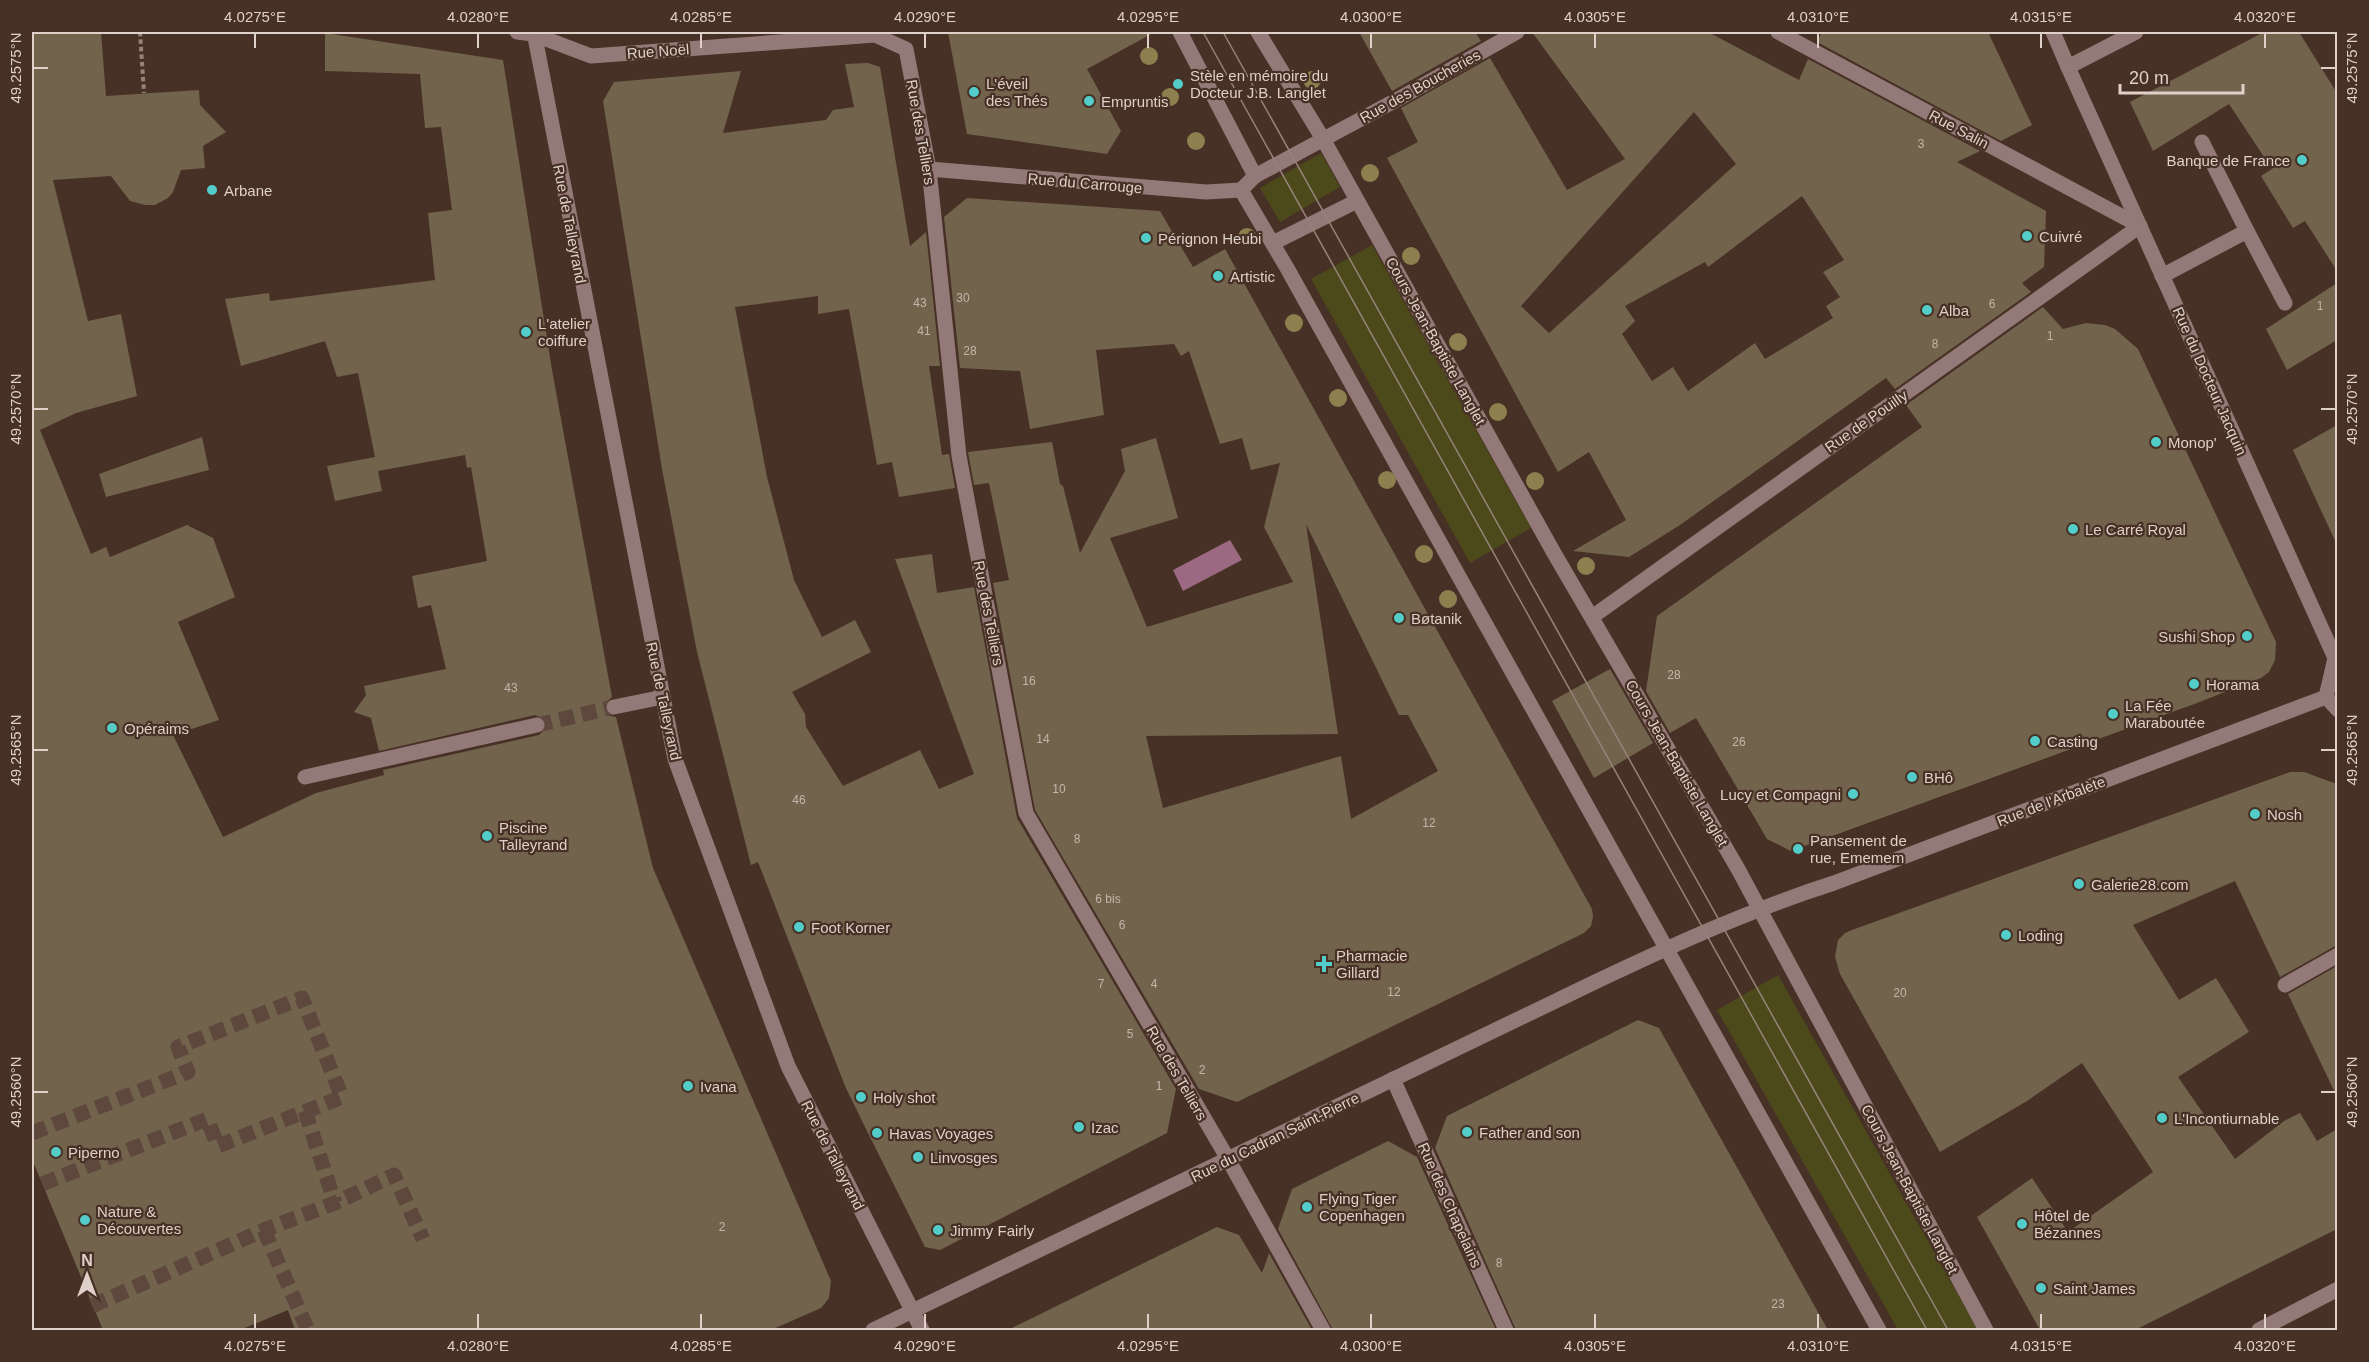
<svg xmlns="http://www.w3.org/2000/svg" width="2369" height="1362" font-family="Helvetica,sans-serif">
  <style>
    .green { fill: #4c491b }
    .water { fill: #9b6981 }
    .building { fill: #72634d; fill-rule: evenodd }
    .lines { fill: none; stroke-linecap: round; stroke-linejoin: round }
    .minor-tunnel { stroke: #5e483e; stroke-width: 15; stroke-dasharray: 15 8; stroke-linecap: butt }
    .path { stroke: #958279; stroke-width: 4; stroke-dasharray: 4.5 3; stroke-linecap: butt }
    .minor { stroke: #937978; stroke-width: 15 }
    .tram { stroke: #96837b; stroke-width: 1.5 }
    .tree { fill: #8d804f }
    .ticks { fill: none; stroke: #dfd0c9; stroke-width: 2 }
    .poi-dot { fill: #53cdc9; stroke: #473025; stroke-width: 2 }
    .labels { text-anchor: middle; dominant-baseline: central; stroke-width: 4.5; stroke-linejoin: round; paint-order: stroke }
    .number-label { font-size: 12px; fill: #c4b5aa }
    .street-label { font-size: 15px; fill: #dfd0c9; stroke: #473025 }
    .poi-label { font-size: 15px; fill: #dfd0c9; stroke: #473025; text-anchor: start }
    .neatline { fill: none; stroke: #dfd0c9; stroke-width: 2 }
    .ticks-label { font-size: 15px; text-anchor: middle; fill: #dfd0c9 }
  </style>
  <rect width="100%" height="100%" fill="#473025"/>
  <g class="green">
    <polygon points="1321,153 1340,187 1280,222 1260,188"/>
    <polygon points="1372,245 1531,528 1470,563 1311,279"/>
    <polygon points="1778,975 1978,1330 1898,1330 1717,1010"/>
  </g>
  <polygon class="water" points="1230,540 1242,560 1183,591 1173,570"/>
  <g class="building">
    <polygon points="32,32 101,32 106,96 199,90 200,105 226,132 203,146 205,168 181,170 173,192 168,198 155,205 145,205 130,201 111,176 53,180 88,321 121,314 137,396 76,413 40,430 91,554 106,547 110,557 187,525 213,538 235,597 178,622 219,720 173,735 223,837 316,793 384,775 383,770 539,735 546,728 545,719 535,715 379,751 371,718 354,712 366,695 364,686 446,669 431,605 418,608 412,576 487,561 471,467 467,468 465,455 378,471 382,491 335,501 327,466 375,457 358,373 337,377 325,341 241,366 225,299 269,293 270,301 435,280 428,213 452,210 441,127 425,128 420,74 325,71 325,33 503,60 552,370 612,697 605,703 605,710 610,716 616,717 653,868 831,1281 829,1298 821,1308 771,1330 295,1330 288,1310 240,1330 103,1330 32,1159"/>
    <polygon points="948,32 1155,32 1087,69 1121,131 1107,154 967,134"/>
    <polygon points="1359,32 1475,32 1481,41 1392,91"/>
    <path d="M1532,32H1708L1799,80L1808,59L1980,151L1957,162L2046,211L2044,267L2022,283L2031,292L1895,389L1886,378L1680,525L1629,557L1573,551L1626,520L1589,452L1558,472L1387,158L1418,142L1401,108L1490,58L1567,190L1625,159ZM1694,112L1736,164L1549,333L1521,306ZM1802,196L1844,260L1823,272L1840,297L1826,306L1833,318L1765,359L1755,343L1688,391L1673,367L1652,381L1622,334L1635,321L1625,306L1705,262L1708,267Z"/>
    <polygon points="1822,32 1988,32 2032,125 2001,141 1817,42"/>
    <polygon points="2264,32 2299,32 2337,93 2337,271 2305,221 2293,228 2261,176 2272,169 2229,104 2153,151 2130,102"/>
    <polygon points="868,63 880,67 910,246 926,232 940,366 929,366 942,455 949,454 955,488 899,497 892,462 877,465 849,309 818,314 818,296 735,307 767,477 794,580 822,637 855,620 871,652 792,692 805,714 806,727 843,786 920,750 939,789 974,774 895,559 932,554 937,593 974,587 1017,818 1176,1089 1167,1133 940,1250 925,1247 865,1127 845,1086 758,862 751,865 697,652 662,469 603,101 614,82 741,71 723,133 826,120 833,110 854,107 845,64"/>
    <path d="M967,198L1160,211L1193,267L1225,249L1592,909L1593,917L1591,926L1584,933L1237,1102L1199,1089L1035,810L993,583L1009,580L989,483L974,485L968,452L1052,442L1060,484L1063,486L1080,553L1125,471L1121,449L1156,438L1178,518L1110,538L1147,627L1293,582L1264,527L1280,463L1251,470L1242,438L1220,444L1189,351L1181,356L1174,344L1096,350L1104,415L1030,429L1020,371L960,368L944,217ZM1306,524L1399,715H1408L1438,771L1351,819L1341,756L1163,808L1146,736L1338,734Z"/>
    <polygon points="2337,283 2337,340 2287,370 2266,329"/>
    <polygon points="2043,307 2063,329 2086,323 2105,325 2115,329 2138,349 2276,642 2275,660 2269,672 2261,678 2197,703 1791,851 1767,839 1696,718 1670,733 1646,691 1657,616 1922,427 1906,405"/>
    <polygon points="2337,425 2337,545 2293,450"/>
    <polygon points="202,437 209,470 106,497 99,474"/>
    <polygon points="1610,669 1653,743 1594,778 1552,701"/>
    <polygon points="2290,772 2304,772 2337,784 2337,945 2280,977 2235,881 2133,925 2179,1000 2216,978 2249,1032 2178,1077 2235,1159 2284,1121 2300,1113 2317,1141 2337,1129 2337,1229 2135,1330 2040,1330 1977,1217 2032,1178 2068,1232 2153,1172 2082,1063 2027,1101 1940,1152 1840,974 1835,957 1838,940 1845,933 1852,930"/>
    <polygon points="2337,966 2337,1097 2288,994"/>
    <polygon points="1638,1020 1659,1028 1828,1330 1516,1330 1435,1148 1447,1116"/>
    <polygon points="1388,1141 1417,1157 1496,1330 1333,1330 1278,1229 1292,1189"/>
    <polygon points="1217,1227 1239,1235 1262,1273 1269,1253 1312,1330 1008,1330"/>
  </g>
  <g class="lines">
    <g class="minor-tunnel">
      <polyline points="537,725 614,707"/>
      <polyline points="305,1111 335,1203"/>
      <polyline points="32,1133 188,1072 178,1047 302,998 342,1097 218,1146 207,1119 42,1184"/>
      <polyline points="264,1230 308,1330"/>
      <polyline points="92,1306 264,1230 335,1203 394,1175 423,1239"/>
    </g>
    <polyline class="path" points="140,32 144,93"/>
    <g class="minor">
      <polyline points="517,32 533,34 591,56 875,35 906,49 929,169 959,456 1026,813 1228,1159 1323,1330"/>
      <polyline points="534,32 675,759 788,1066 922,1330"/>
      <polyline points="1180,32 1255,176"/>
      <polyline points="1258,32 1323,139 1554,553 1738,869 1986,1330"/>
      <polyline points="1778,32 2140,226"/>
      <polyline points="2053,32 2068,67 2136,32"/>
      <polyline points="2068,67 2335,658 2326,697"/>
      <polyline points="929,169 1206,192 1241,190"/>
      <polyline points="1241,190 1287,268 1879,1330"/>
      <polyline points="1241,190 1255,176 1400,98 1517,32"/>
      <polyline points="2247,231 2285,303"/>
      <polyline points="1273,243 1357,201"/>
      <polyline points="2162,276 2247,231 2202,142"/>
      <polyline points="1592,617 2140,226"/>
      <polyline points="2326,697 2338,710"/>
      <polyline points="614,707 663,697"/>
      <polyline points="305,777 537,725"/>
      <polyline points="2285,985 2338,955"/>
      <polyline points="1393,1079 1506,1330"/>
      <path d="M873,1330L1595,982C1673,945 1752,909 1834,883L2326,697"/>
      <polyline points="2259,1330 2338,1289"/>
    </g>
    <g class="tram">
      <polyline points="1203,32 1927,1330"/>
      <polyline points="1223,32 1948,1330"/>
    </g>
  </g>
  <g class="tree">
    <circle cx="1149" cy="56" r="9"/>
    <circle cx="1312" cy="80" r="9"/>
    <circle cx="1170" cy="97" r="9"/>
    <circle cx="1196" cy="141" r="9"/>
    <circle cx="1370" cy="173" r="9"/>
    <circle cx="1247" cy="237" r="9"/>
    <circle cx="1411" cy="256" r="9"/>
    <circle cx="1294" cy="323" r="9"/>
    <circle cx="1458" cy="342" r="9"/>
    <circle cx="1338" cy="398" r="9"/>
    <circle cx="1498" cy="412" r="9"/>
    <circle cx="1387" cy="480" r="9"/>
    <circle cx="1535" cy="481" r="9"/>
    <circle cx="1424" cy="554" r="9"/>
    <circle cx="1586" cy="566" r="9"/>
    <circle cx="1448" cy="599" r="9"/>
  </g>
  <path class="ticks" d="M255,33V48M478,33V48M701,33V48M925,33V48M1148,33V48M1371,33V48M1595,33V48M1818,33V48M2041,33V48M2265,33V48M33,68H48M2321,68H2336M33,409H48M2321,409H2336M33,750H48M2321,750H2336M33,1092H48M2321,1092H2336M255,1314V1329M478,1314V1329M701,1314V1329M925,1314V1329M1148,1314V1329M1371,1314V1329M1595,1314V1329M1818,1314V1329M2041,1314V1329M2265,1314V1329"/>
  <g class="poi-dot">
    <circle cx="1178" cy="84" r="6"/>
    <circle cx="974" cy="92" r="6"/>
    <circle cx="1089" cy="101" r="6"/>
    <circle cx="2302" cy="160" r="6"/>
    <circle cx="212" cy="190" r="6"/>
    <circle cx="2027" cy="236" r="6"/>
    <circle cx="1146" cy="238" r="6"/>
    <circle cx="1218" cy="276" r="6"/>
    <circle cx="1927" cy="310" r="6"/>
    <circle cx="526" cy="332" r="6"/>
    <circle cx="2156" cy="442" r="6"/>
    <circle cx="2073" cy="529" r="6"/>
    <circle cx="1399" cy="618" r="6"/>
    <circle cx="2247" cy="636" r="6"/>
    <circle cx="2194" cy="684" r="6"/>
    <circle cx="2113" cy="714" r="6"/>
    <circle cx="112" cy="728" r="6"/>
    <circle cx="2035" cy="741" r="6"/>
    <circle cx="1912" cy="777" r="6"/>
    <circle cx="1853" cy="794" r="6"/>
    <circle cx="2255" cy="814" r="6"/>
    <circle cx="487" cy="836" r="6"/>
    <circle cx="1798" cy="849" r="6"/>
    <circle cx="2079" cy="884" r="6"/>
    <circle cx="799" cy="927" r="6"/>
    <circle cx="2006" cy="935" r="6"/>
    <path d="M1321 955h6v6h6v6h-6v6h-6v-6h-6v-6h6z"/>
    <circle cx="688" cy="1086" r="6"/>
    <circle cx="861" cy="1097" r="6"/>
    <circle cx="2162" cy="1118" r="6"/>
    <circle cx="1079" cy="1127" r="6"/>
    <circle cx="1467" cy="1132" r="6"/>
    <circle cx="877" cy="1133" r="6"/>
    <circle cx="56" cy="1152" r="6"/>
    <circle cx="918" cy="1157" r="6"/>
    <circle cx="1307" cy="1207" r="6"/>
    <circle cx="85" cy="1220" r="6"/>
    <circle cx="2022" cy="1224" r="6"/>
    <circle cx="938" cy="1230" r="6"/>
    <circle cx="2041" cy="1288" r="6"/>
  </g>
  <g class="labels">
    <g class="number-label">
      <text x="1921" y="144">3</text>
      <text x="963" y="298">30</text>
      <text x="920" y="303">43</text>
      <text x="1992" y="304">6</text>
      <text x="2320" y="306">1</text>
      <text x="924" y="331">41</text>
      <text x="2050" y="336">1</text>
      <text x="1935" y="344">8</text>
      <text x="970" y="351">28</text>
      <text x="1674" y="675">28</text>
      <text x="1029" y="681">16</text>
      <text x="511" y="688">43</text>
      <text x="1043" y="739">14</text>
      <text x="1739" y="742">26</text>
      <text x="1059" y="789">10</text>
      <text x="799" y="800">46</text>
      <text x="1429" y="823">12</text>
      <text x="1077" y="839">8</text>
      <text x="1108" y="899">6 bis</text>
      <text x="1122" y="925">6</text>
      <text x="1101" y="984">7</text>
      <text x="1154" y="984">4</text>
      <text x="1394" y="992">12</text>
      <text x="1900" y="993">20</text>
      <text x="1130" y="1034">5</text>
      <text x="1202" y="1070">2</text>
      <text x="1159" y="1086">1</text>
      <text x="722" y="1227">2</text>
      <text x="1499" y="1263">8</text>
      <text x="1778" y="1304">23</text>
    </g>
    <g class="street-label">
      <text transform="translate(658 51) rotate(-4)">Rue Noël</text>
      <text transform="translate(1420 86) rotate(-29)">Rue des Boucheries</text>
      <text transform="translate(1959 129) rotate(28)">Rue Salin</text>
      <text transform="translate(921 132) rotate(80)">Rue des Telliers</text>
      <text transform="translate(1085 183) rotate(5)">Rue du Carrouge</text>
      <text transform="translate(570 224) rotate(79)">Rue de Talleyrand</text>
      <text transform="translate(1436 341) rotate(61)">Cours Jean-Baptiste Langlet</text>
      <text transform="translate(2210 381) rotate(66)">Rue du Docteur Jacquin</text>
      <text transform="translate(1866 421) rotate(-35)">Rue de Pouilly</text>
      <text transform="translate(989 613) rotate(79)">Rue des Telliers</text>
      <text transform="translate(664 701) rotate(78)">Rue de Talleyrand</text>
      <text transform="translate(1677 763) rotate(60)">Cours Jean-Baptiste Langlet</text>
      <text transform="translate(2051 801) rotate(-21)">Rue de l'Arbalète</text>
      <text transform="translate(1177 1073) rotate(60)">Rue des Telliers</text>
      <text transform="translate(1275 1137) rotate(-26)">Rue du Cadran Saint-Pierre</text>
      <text transform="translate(833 1155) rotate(63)">Rue de Talleyrand</text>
      <text transform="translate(1910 1189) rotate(62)">Cours Jean-Baptiste Langlet</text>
      <text transform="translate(1450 1205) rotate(66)">Rue des Chapelains</text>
    </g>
    <g class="poi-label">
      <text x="1190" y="75">Stèle en mémoire du<tspan x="1190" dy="17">Docteur J.B. Langlet</tspan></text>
      <text x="986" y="83">L'éveil<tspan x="986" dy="17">des Thés</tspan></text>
      <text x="1101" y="101">Empruntis</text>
      <text x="2290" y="160" text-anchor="end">Banque de France</text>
      <text x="224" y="190">Arbane</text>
      <text x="2039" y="236">Cuivré</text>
      <text x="1158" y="238">Pérignon Heubi</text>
      <text x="1230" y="276">Artistic</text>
      <text x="1939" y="310">Alba</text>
      <text x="538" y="323">L'atelier<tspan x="538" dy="17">coiffure</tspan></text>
      <text x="2168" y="442">Monop'</text>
      <text x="2085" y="529">Le Carré Royal</text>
      <text x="1411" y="618">Bøtanik</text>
      <text x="2235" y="636" text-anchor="end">Sushi Shop</text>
      <text x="2206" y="684">Horama</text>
      <text x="2125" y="705">La Fée<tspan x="2125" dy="17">Maraboutée</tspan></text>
      <text x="124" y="728">Opéraims</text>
      <text x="2047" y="741">Casting</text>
      <text x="1924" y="777">BHô</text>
      <text x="1841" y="794" text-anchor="end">Lucy et Compagni</text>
      <text x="2267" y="814">Nosh</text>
      <text x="499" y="827">Piscine<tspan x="499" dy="17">Talleyrand</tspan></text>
      <text x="1810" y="840">Pansement de<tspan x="1810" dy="17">rue, Ememem</tspan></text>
      <text x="2091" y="884">Galerie28.com</text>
      <text x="811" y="927">Foot Korner</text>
      <text x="2018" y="935">Loding</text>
      <text x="1336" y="955">Pharmacie<tspan x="1336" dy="17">Gillard</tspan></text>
      <text x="700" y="1086">Ivana</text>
      <text x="873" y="1097">Holy shot</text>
      <text x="2174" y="1118">L'Incontiurnable</text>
      <text x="1091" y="1127">Izac</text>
      <text x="1479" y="1132">Father and son</text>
      <text x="889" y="1133">Havas Voyages</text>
      <text x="68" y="1152">Piperno</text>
      <text x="930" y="1157">Linvosges</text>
      <text x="1319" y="1198">Flying Tiger<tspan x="1319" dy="17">Copenhagen</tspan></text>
      <text x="97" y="1211">Nature &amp;<tspan x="97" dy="17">Découvertes</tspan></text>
      <text x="2034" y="1215">Hôtel de<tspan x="2034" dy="17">Bézannes</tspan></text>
      <text x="950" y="1230">Jimmy Fairly</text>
      <text x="2053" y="1288">Saint James</text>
    </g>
  </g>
  <rect width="2369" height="1362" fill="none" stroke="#473025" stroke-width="66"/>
  <g transform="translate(87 1275)" stroke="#473025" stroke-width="4.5" paint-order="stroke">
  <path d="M0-4.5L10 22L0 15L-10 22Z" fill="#dfd0c9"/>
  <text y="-9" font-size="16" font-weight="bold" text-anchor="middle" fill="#dfd0c9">N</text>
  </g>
  <path d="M2120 84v9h123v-9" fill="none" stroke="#dfd0c9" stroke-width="3"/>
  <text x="2129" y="84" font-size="18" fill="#dfd0c9" stroke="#473025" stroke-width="4.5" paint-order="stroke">20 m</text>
  <rect x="33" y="33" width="2303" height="1296" class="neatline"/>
  <g class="ticks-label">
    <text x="255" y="22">4.0275°E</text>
    <text x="478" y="22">4.0280°E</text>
    <text x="701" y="22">4.0285°E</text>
    <text x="925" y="22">4.0290°E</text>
    <text x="1148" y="22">4.0295°E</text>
    <text x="1371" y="22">4.0300°E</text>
    <text x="1595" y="22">4.0305°E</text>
    <text x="1818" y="22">4.0310°E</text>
    <text x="2041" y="22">4.0315°E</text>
    <text x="2265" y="22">4.0320°E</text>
    <text transform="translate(16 68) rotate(-90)" y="5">49.2575°N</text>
    <text transform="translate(2352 68) rotate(-90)" y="5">49.2575°N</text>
    <text transform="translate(16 409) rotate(-90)" y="5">49.2570°N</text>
    <text transform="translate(2352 409) rotate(-90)" y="5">49.2570°N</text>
    <text transform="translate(16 750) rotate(-90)" y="5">49.2565°N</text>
    <text transform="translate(2352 750) rotate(-90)" y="5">49.2565°N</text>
    <text transform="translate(16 1092) rotate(-90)" y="5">49.2560°N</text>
    <text transform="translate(2352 1092) rotate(-90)" y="5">49.2560°N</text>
    <text x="255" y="1351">4.0275°E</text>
    <text x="478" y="1351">4.0280°E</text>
    <text x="701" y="1351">4.0285°E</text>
    <text x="925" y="1351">4.0290°E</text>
    <text x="1148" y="1351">4.0295°E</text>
    <text x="1371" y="1351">4.0300°E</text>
    <text x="1595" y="1351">4.0305°E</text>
    <text x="1818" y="1351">4.0310°E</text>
    <text x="2041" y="1351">4.0315°E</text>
    <text x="2265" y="1351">4.0320°E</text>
  </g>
</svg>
